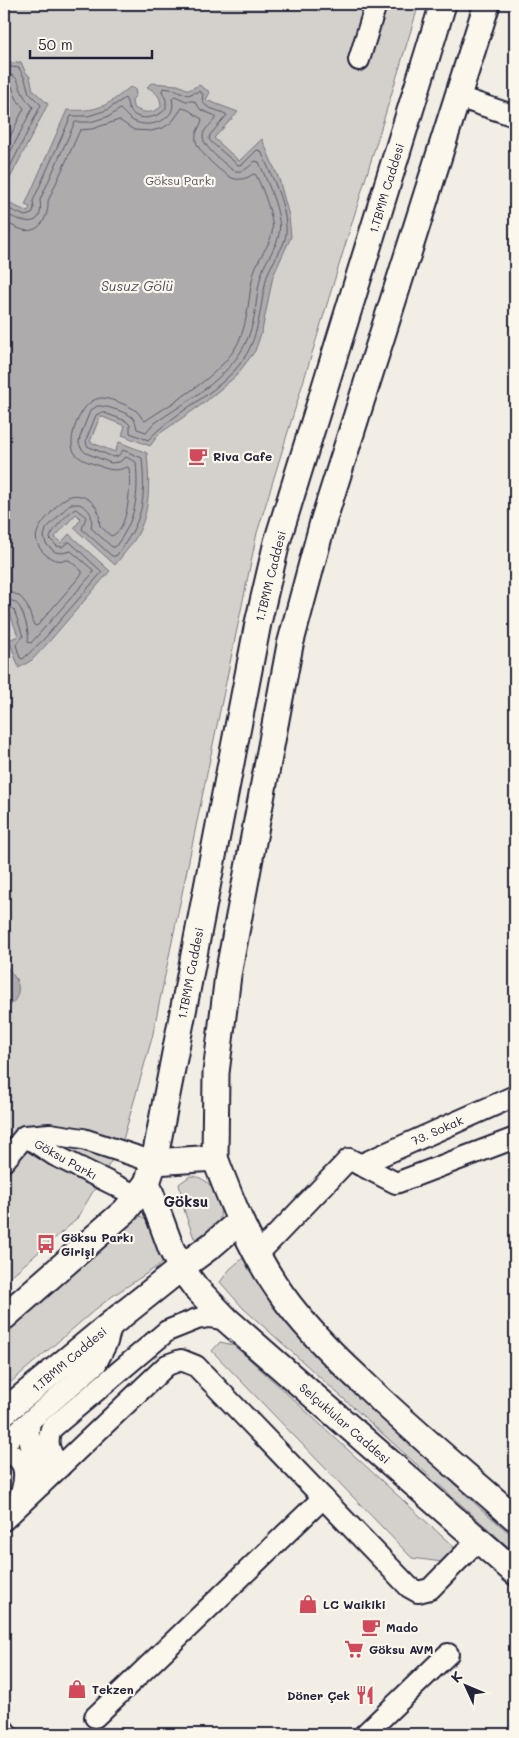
<svg xmlns="http://www.w3.org/2000/svg" width="519" height="1738" font-family="Mali,sans-serif">
  <style>
    .green { fill: #d4d1cc; stroke: #7b7a84 }
    .water { fill: #aeabad; stroke: #76747f }
    .lines { fill: none; stroke-linecap: round; stroke-linejoin: round }
    .shore { stroke: #5a5969; stroke-width: 1 }
    .minor-casing { stroke: #22223b; stroke-width: 24 }
    .major-casing { stroke: #22223b; stroke-width: 29 }
    .minor { stroke: #fbf7ec; stroke-width: 20 }
    .major { stroke: #fbf7ec; stroke-width: 25 }
    .labels { text-anchor: middle; dominant-baseline: central; stroke-width: 4.5; stroke-linejoin: round; paint-order: stroke }
    .park-label { font-size: 12px; fill: #575766; stroke: #fbf7ec }
    .street-label { font-size: 12px; fill: #22223b; stroke: #fbf7ec }
    .poi-label { font-size: 12px; font-weight: bold; fill: #22223b; stroke: #fbf7ec; text-anchor: start }
    .water-label { font-size: 14px; font-style: italic; fill: #535263; stroke: #fbf7ec }
    .quarter-label { font-size: 15px; font-weight: bold; fill: #22223b; stroke: #fbf7ec }
  </style>
  <rect width="100%" height="100%" fill="#f2eee5"/>
  <filter id="ink" filterUnits="userSpaceOnUse"><feTurbulence type="fractalNoise" baseFrequency=".02" numOctaves="2"/><feDisplacementMap in="SourceGraphic" scale="10" xChannelSelector="R" yChannelSelector="G"/><feConvolveMatrix kernelMatrix="1 2 1 2 8 2 1 2 1" color-interpolation-filters="sRGB"/></filter>
  <g filter="url(#ink)">
    <g class="green">
      <polygon points="4,4 419,4 257,533 152,1038 122,1143 76,1220 4,1282"/>
      <path d="M190,1176C214,1175 229,1212 215,1231C212,1235 206,1238 202,1240L194,1238L185,1213L179,1184Z"/>
      <polygon points="141,1216 146,1220 149,1225 164,1262 114,1295 97,1308 4,1388 4,1332"/>
      <polygon points="244,1257 362,1398 480,1508 515,1538 515,1553 243,1308 220,1282 230,1269"/>
      <polygon points="220,1342 233,1345 247,1357 456,1549 442,1562 412,1558 212,1351"/>
    </g>
    <g class="water">
      <polygon points="4,60 12,63 21,62 25,71 30,77 33,90 48,104 4,190"/>
      <path d="M151,83L178,85L189,90L199,85L210,92L206,100L238,112L214,138L239,161L262,139L279,179L289,216L291,237L273,276L262,331L255,351L236,376L204,403L159,434L150,446L122,435L125,426L100,416L90,442L115,452L119,442L147,453C149,478 151,503 141,527C136,541 124,553 115,565L74,528L81,519L76,514L55,537L61,543L69,534L110,571L47,644L32,660L19,668L9,640L18,636L9,611L4,613V201L28,212L30,207L25,205L67,110C98,112 107,106 130,87L135,89L136,95L132,100L133,107C143,114 152,114 161,107C161,96 156,92 147,87Z"/>
      <path d="M4,962C7,968 12,973 16,979C22,991 16,1004 4,1009Z"/>
    </g>
    <g class="lines">
      <g class="shore">
        <polyline points="4,66 19,68 25,79 29,93 41,105 4,179"/>
        <path d="M4,73C21,77 16,80 23,94C25,99 30,103 33,107L4,165"/>
        <path d="M4,81C14,83 12,89 16,97C18,102 21,105 24,108L4,149"/>
        <path d="M4,207L25,216L32,214L34,208L33,201L71,116H88L107,110L125,98C128,102 127,105 129,109C137,123 157,118 166,109V100L162,91L163,88L176,90L188,95L199,91L203,94C199,110 217,108 227,115L210,135L209,139L211,142L238,165L243,164L257,150L261,151C271,175 288,207 286,234C285,247 271,263 267,276C258,312 261,342 234,371C209,398 173,413 148,440L130,433V425L126,421L102,412L96,415L86,440L87,446L113,457L118,456L123,450L142,458C146,502 143,521 116,556H112L82,529L86,517L76,509C69,511 50,532 50,539L57,546L62,547L68,542H70L102,572L43,640L23,659L20,658L16,645L21,639L23,636L14,610L10,607L4,608"/>
        <path d="M4,213C20,221 45,232 40,200L75,122H90L110,116L120,109C125,113 129,120 136,122C147,127 167,123 172,110C173,107 173,102 172,98L175,96L186,101H194L201,110L216,116C214,123 207,126 204,132C198,145 223,161 231,169C242,175 248,168 255,161L259,162C266,179 283,215 279,234C277,246 266,260 262,272C256,291 257,311 251,329C238,375 189,399 152,425L146,432L137,429C136,425 136,421 132,417C126,412 104,405 97,406L90,411L80,437L79,443L81,448L86,453L111,463L119,462L126,457L136,462C139,496 136,520 115,547H112L91,528C93,516 91,509 79,504H70L46,529L44,537L46,544L55,552L62,553L71,551L93,570V573L31,643L28,642C30,633 23,608 16,603C12,600 8,600 4,601"/>
        <path d="M4,222C10,224 16,228 23,230C41,234 49,215 48,201L80,130L92,129L119,120L134,130L151,131L163,128L172,122L182,108C192,110 194,115 202,119C201,127 194,132 196,141C197,151 225,177 235,179C242,180 248,178 253,174L256,175C262,187 275,219 272,233C269,247 258,258 254,272C248,295 249,321 238,343C222,375 175,401 145,421C141,419 140,413 135,410C128,405 112,399 103,398C83,396 66,438 74,452C79,460 89,462 97,465C108,470 116,472 127,467L129,468C131,484 129,531 111,536L100,526C99,521 100,516 98,511C93,499 78,491 66,498C59,502 54,509 50,514C38,527 29,539 45,554C53,561 59,561 69,560L82,571V574L37,626L34,625C28,609 25,590 4,593"/>
      </g>
      <g class="minor-casing">
        <g id="minor">
          <polyline points="359,60 376,4"/>
          <polyline points="458,97 515,116"/>
          <polyline points="25,1136 50,1134 83,1139 154,1162"/>
          <polyline points="25,1136 54,1155 137,1196"/>
          <polyline points="4,1161 25,1136"/>
          <polyline points="360,1165 515,1096"/>
          <polyline points="257,1255 349,1159 396,1183 515,1138"/>
          <path d="M30,1421C24,1447 41,1459 41,1485"/>
          <polyline points="4,1443 96,1364 107,1342 112,1323"/>
          <path d="M4,1453C34,1457 24,1489 15,1508"/>
          <path d="M60,1467C51,1454 45,1445 51,1429L167,1331L197,1319L209,1317L227,1320"/>
          <polyline points="4,1520 167,1365 181,1360 196,1366 409,1587 418,1592 430,1589 478,1540"/>
          <polyline points="95,1717 323,1498"/>
          <polyline points="4,1730 7,1734"/>
          <polyline points="365,1734 448,1654"/>
        </g>
      </g>
      <g class="major-casing">
        <g id="major">
          <polyline points="215,1158 216,1073 228,975 290,645 323,522 487,4"/>
          <polyline points="154,1162 258,623 277,542 443,4"/>
          <path d="M240,1221L212,1245L181,1268L171,1248L147,1183L154,1162L215,1158C233,1206 252,1253 282,1295C304,1326 331,1353 359,1379C409,1428 463,1472 515,1518"/>
          <polyline points="4,1317 125,1211 147,1183"/>
          <polyline points="4,1412 112,1323 181,1268 196,1288 227,1320 515,1572"/>
        </g>
      </g>
      <use href="#minor" class="minor"/>
      <use href="#major" class="major"/>
    </g>
  </g>
  <defs>
    <g id="cafe-bare" transform="scale(1.5)"><path d="M-5.5-4.5H6V0H3Q3 3.5 0 3.5H-2.5Q-5.5 3.5-5.5 0ZM3-3.2v2h1.7v-2ZM-6 4.5H4V6H-6Z" fill="#d1495b" stroke="#fbf7ec" stroke-width="2.5" paint-order="stroke"/></g>
    <g id="bus-bare" transform="scale(1.5)"><path d="M-5-6H5V4H4V6H2V4H-2V6H-4V4H-5ZM-3.5-4V0h7V-4ZM-3.5 1.2v1.5H-2V1.2ZM2 1.2v1.5H3.5V1.2Z" fill="#d1495b" stroke="#fbf7ec" stroke-width="2.5" paint-order="stroke"/></g>
    <g id="shop-bare" transform="scale(1.5)"><path d="M-5-2.5h2.3a2.7 3.5 0 0 1 5.4 0H5L5.5 6h-11ZM-1.5-2.5h3a1.5 2.3 0 0 0-3 0Z" fill="#d1495b" stroke="#fbf7ec" stroke-width="2.5" paint-order="stroke"/></g>
    <g id="supermarket-bare" transform="scale(1.5)"><path d="M-6-5.5h2.5l.6 2H6L4.5 2H-2.5L-4.4-4H-6ZM-1.5 3.2a1.3 1.3 0 1 0 .1 0ZM3 3.2a1.3 1.3 0 1 0 .1 0Z" fill="#d1495b" stroke="#fbf7ec" stroke-width="2.5" paint-order="stroke"/></g>
    <g id="restaurant-bare" transform="scale(1.5)"><path d="M-5-6h1v4h1v-4h1v4h1v-4h1v5L-1.5 .5V6h-2V.5L-5-1ZM5-6V6H3V1.5H1.5Q1.5-4 5-6Z" fill="#d1495b" stroke="#fbf7ec" stroke-width="2.5" paint-order="stroke"/></g>
  </defs>
  <g fill-rule="evenodd">
    <use href="#cafe-bare" x="198" y="456"/>
    <use href="#bus-bare" x="46" y="1244"/>
    <use href="#shop-bare" x="308" y="1604"/>
    <use href="#cafe-bare" x="371" y="1627"/>
    <use href="#supermarket-bare" x="354" y="1649"/>
    <use href="#shop-bare" x="77" y="1689"/>
    <use href="#restaurant-bare" x="365" y="1695"/>
  </g>
  <g class="labels">
    <g class="park-label">
      <text x="180" y="180">Göksu Parkı</text>
    </g>
    <g class="street-label">
      <text transform="translate(386 188) rotate(-73)">1.TBMM Caddesi</text>
      <text transform="translate(270 576) rotate(-76)">1.TBMM Caddesi</text>
      <text transform="translate(190 973) rotate(-79)">1.TBMM Caddesi</text>
      <text transform="translate(437 1130) rotate(-24)">73. Sokak</text>
      <text transform="translate(66 1159) rotate(29)">Göksu Parkı</text>
      <text transform="translate(69 1359) rotate(-40)">1.TBMM Caddesi</text>
      <text transform="translate(345 1423) rotate(41)">Selçuklular Caddesi</text>
    </g>
    <g class="poi-label">
      <text x="213" y="456">Riva Cafe</text>
      <text x="61" y="1237">Göksu Parkı<tspan x="61" dy="14">Girişi</tspan></text>
      <text x="323" y="1604">LC Waikiki</text>
      <text x="386" y="1627">Mado</text>
      <text x="369" y="1649">Göksu AVM</text>
      <text x="92" y="1689">Tekzen</text>
      <text x="350" y="1695" text-anchor="end">Döner Çek</text>
    </g>
    <g class="water-label">
      <text x="137" y="285">Susuz Gölü</text>
    </g>
    <g class="quarter-label">
      <text x="186" y="1201">Göksu</text>
    </g>
  </g>
  <rect width="519" height="1738" fill="none" stroke="#fbf7ec" stroke-width="20"/>
  <rect x="10" y="10" width="499" height="1718" fill="none" stroke="#22223b" stroke-width="2" filter="url(#ink)"/>
  <g transform="translate(466 1686) rotate(314)" stroke="#fbf7ec" stroke-width="4" paint-order="stroke">
  <path d="M0-4L9 19L0 12L-9 19Z" fill="#22223b"/>
  <text y="-8" font-size="14" font-weight="bold" text-anchor="middle" fill="#22223b">K</text>
  </g>
  <path d="M30 50v8h122v-8" fill="none" stroke="#22223b" stroke-width="2.5"/>
  <text x="38" y="50" font-size="15" fill="#22223b" stroke="#fbf7ec" stroke-width="4" paint-order="stroke">50 m</text>
</svg>
